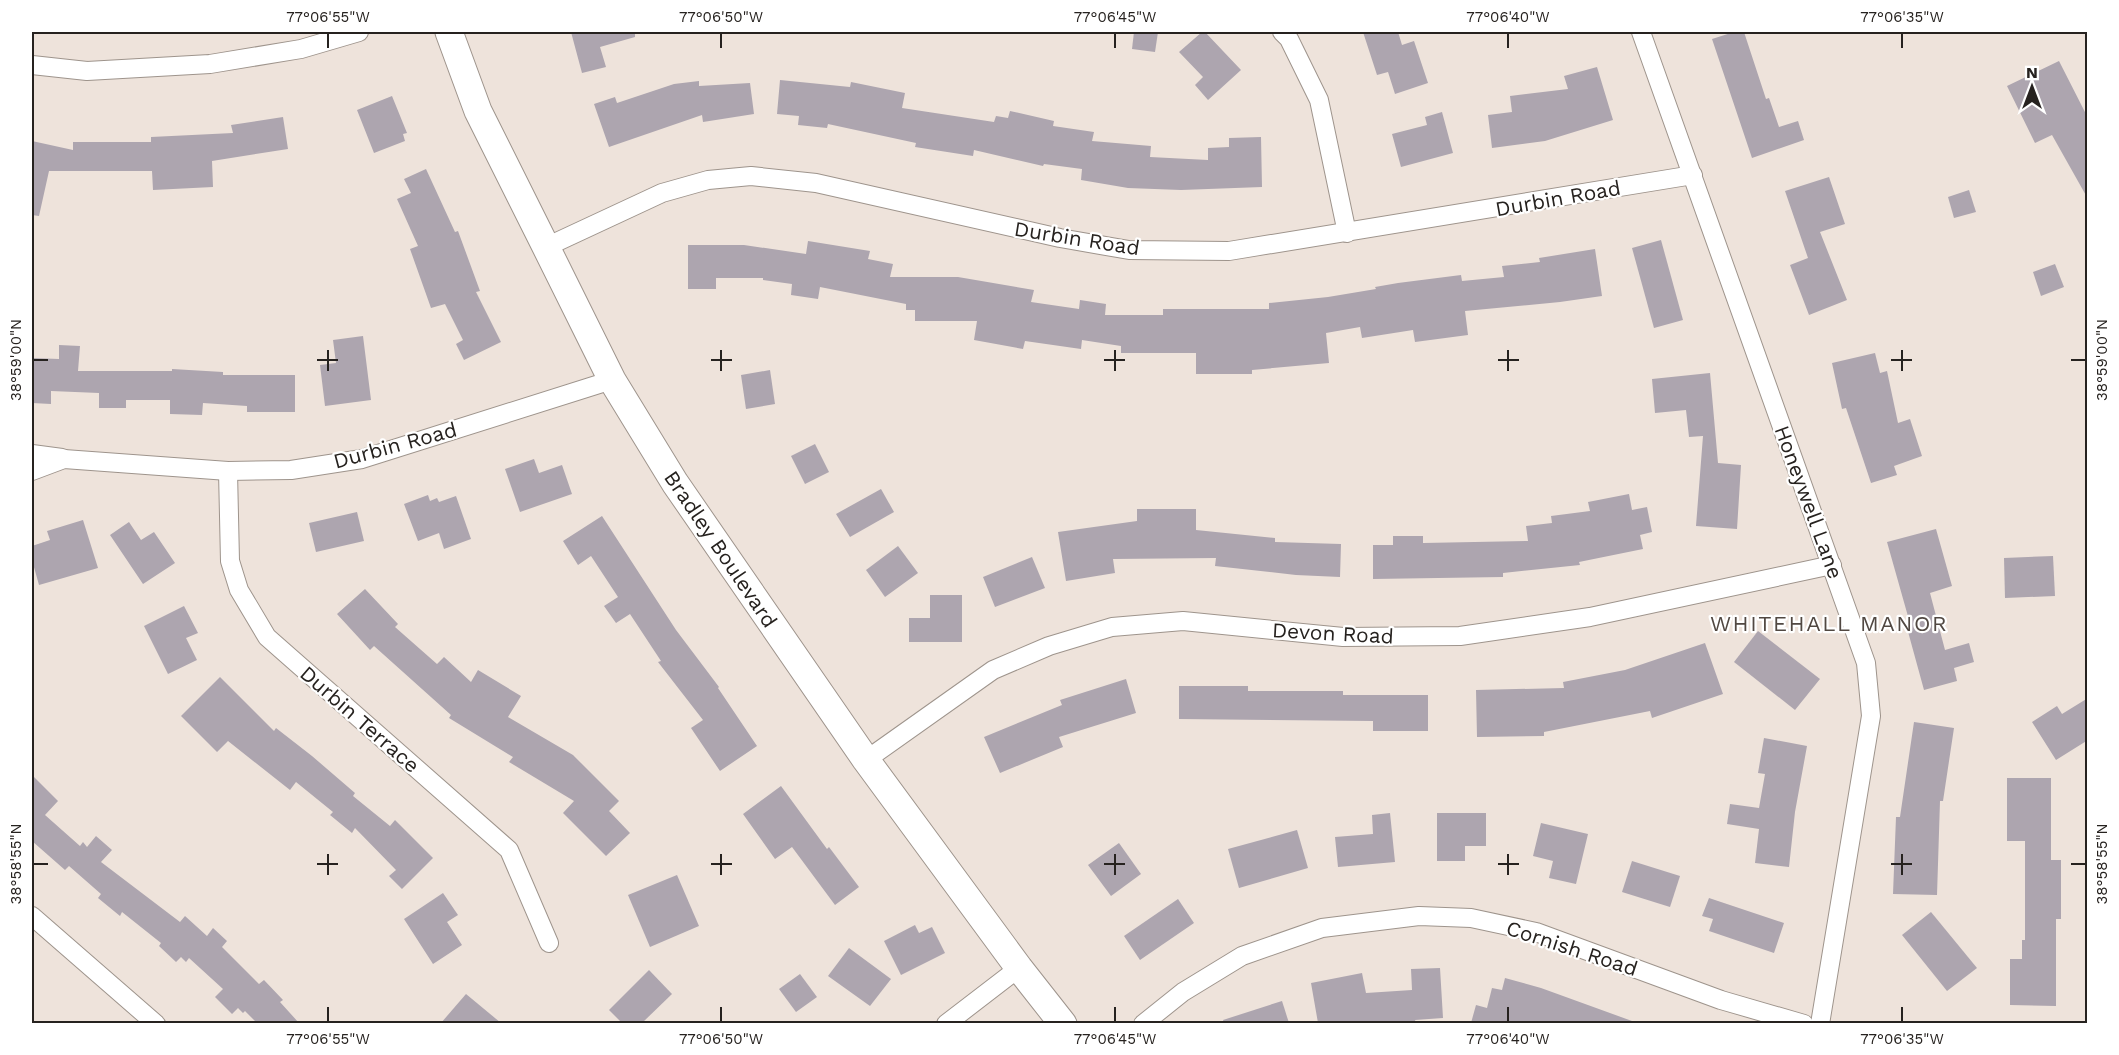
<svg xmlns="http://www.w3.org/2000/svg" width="2119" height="1055" font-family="'Work Sans',sans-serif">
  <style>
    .building { fill: #ada5af }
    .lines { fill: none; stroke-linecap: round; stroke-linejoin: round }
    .street-casing { stroke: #9e948c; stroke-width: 20 }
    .secondary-casing { stroke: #9e948c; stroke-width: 29 }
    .street { stroke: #fff; stroke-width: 18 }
    .secondary { stroke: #fff; stroke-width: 27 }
    .ticks { fill: none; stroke: #26221f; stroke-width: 2 }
    .labels { text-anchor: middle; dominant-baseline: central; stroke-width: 4.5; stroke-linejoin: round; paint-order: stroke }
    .street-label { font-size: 21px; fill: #26221f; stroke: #fff }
    .neighbourhood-label { font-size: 22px; letter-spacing: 1.5px; fill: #514842; stroke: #fff }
    .neatline { fill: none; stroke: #26221f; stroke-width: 2 }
    .ticks-label { font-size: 15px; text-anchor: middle; fill: #26221f }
  </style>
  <rect width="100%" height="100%" fill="#eee3db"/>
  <g class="building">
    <polygon points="571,32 635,32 635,37 600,47 606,67 582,73"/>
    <polygon points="1134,32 1158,32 1155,52 1132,49"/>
    <polygon points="1202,32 1205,32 1241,70 1208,100 1195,85 1203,77 1179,52"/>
    <polygon points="1363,32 1398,32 1402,45 1414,41 1428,83 1395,94 1388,72 1377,75"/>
    <polygon points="1734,32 1744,32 1766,99 1769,98 1779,127 1798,121 1804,140 1752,158 1712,39"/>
    <polygon points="2059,61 2088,118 2088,199 2052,135 2035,143 2007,86"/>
    <polygon points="1597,67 1613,120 1545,141 1492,148 1488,115 1512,112 1510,96 1568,89 1564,76"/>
    <polygon points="780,80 850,87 851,82 905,93 902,108 994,122 996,116 1008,118 1010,111 1054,121 1053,126 1094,132 1092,141 1151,146 1150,157 1208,160 1208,148 1229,147 1229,138 1261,137 1262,187 1181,190 1128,188 1081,180 1082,169 1044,164 1043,166 974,150 973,156 915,147 916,143 828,124 827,128 798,125 799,116 777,114"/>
    <polygon points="699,81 699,86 750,83 754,114 703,122 702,115 609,147 594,104 615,97 617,103 674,84"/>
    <polygon points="392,96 407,133 403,134 405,141 374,153 357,110"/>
    <polygon points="1442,112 1453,153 1401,167 1392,134 1427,125 1425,117"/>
    <polygon points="283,117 288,149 212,161 213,187 153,190 152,171 49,171 39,216 32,215 32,141 73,150 73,142 151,142 151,137 233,133 231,125"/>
    <polygon points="426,169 455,232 458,231 480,291 476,292 501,342 464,360 456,344 463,340 445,304 431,308 410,249 418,246 397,199 411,193 404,179"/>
    <polygon points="1829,177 1845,224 1820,232 1847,300 1809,315 1790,265 1808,258 1785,191"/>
    <polygon points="1969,190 1976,212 1954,218 1948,197"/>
    <polygon points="1661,240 1683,320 1654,328 1632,248"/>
    <polygon points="808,241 870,251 868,259 893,264 890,277 958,277 1034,290 1031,302 1079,309 1080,300 1106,304 1105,315 1163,315 1163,309 1269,309 1269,303 1328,297 1376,289 1375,287 1398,283 1461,275 1462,281 1504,277 1502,266 1540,262 1539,258 1595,249 1602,296 1560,302 1465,311 1468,335 1415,342 1413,330 1362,338 1360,327 1326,333 1329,363 1252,370 1252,374 1196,374 1196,353 1121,353 1121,346 1082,340 1081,349 1025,341 1023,349 974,340 977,321 915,321 915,310 906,310 906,304 820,287 818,299 791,295 792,284 763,280 763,278 716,278 716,289 688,289 688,245 744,245 806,254"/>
    <polygon points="2055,264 2064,287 2041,296 2033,272"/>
    <polygon points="363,336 371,400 325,406 320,365 336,363 333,340"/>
    <polygon points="59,345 80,346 78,371 172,371 172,369 223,372 223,375 295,375 295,412 247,412 247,406 203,403 202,415 170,414 170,400 126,400 126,408 99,408 99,393 51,391 51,404 32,403 32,358 59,359"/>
    <polygon points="1875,353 1880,373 1887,371 1898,423 1910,419 1922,456 1894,466 1897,475 1871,483 1846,408 1842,409 1832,363"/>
    <polygon points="770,370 775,404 746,409 741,375"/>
    <polygon points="1710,373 1718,463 1741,465 1737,529 1696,526 1703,436 1689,437 1686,410 1655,413 1652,379"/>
    <polygon points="815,444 829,472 805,484 791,456"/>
    <polygon points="534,459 539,473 562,465 572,494 520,512 505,469"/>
    <polygon points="881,489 894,512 850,537 836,514"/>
    <polygon points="1629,494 1632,510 1647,507 1652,532 1640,535 1643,549 1579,562 1580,565 1503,573 1503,577 1373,579 1373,545 1393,545 1393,536 1423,536 1423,543 1528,541 1526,526 1552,523 1551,516 1590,511 1588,502"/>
    <polygon points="428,495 430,501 437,498 439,502 456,496 471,539 444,549 439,533 418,541 404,504"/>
    <polygon points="1137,509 1196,509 1196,530 1275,538 1275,542 1341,544 1340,577 1296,575 1215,566 1216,558 1113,559 1115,573 1066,581 1058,532 1137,521"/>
    <polygon points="357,512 364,541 316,552 309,523"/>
    <polygon points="602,516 676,630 719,687 718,688 757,746 720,771 691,728 703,720 658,662 661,661 630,614 616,623 604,606 618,597 591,556 578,565 563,541"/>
    <polygon points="83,520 98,568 39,585 32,560 32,546 50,540 47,531"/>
    <polygon points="129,522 141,540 154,532 175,563 143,584 110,535"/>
    <polygon points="1936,529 1952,586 1930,593 1945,650 1969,643 1974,662 1954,668 1957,681 1924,690 1907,628 1911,627 1887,542"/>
    <polygon points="898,546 918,573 885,597 866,570"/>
    <polygon points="2053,556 2055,596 2005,598 2004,558"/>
    <polygon points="1032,557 1045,588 995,607 983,577"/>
    <polygon points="365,589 398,624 395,627 437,664 444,657 471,682 478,670 521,696 508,717 573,755 619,801 609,811 630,833 606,856 563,813 574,801 509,762 513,757 449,718 451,715 374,646 370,650 337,614"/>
    <polygon points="930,595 962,595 962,642 909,642 909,618 930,618"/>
    <polygon points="184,606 198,633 186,638 197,660 168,674 144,626"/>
    <polygon points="1758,631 1820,679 1795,710 1734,662"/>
    <polygon points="1705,643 1723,694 1652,718 1650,711 1544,732 1544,736 1477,737 1476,690 1564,688 1563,682 1625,670"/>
    <polygon points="220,677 274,731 276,728 312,756 355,793 353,796 390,826 395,820 433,858 402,889 389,876 396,870 355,828 352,833 330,815 333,812 296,782 290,790 228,741 217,752 181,716"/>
    <polygon points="1126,679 1136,713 1059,737 1063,747 1000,773 984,737 1062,705 1060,700"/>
    <polygon points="1179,686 1248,686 1248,691 1343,691 1343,695 1428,695 1428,731 1373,731 1373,721 1179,719"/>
    <polygon points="2088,698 2088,740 2056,760 2032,722 2057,706 2062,714"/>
    <polygon points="1914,722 1954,728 1943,801 1940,801 1937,895 1893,894 1896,817 1900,817"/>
    <polygon points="1764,738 1807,746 1795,812 1789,867 1755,863 1759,829 1727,824 1730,804 1759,808 1765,774 1758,773"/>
    <polygon points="32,775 58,801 45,815 80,846 83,842 87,847 96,836 112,850 101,862 180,922 185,916 207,936 213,928 227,941 222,947 259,984 264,980 283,1000 280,1002 299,1023 257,1023 245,1011 243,1013 238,1008 232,1014 215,997 223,989 189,958 186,962 181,957 176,962 159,946 161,943 122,912 120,916 98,898 101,894 69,866 65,870 32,841"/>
    <polygon points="2007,778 2051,778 2051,860 2061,860 2061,919 2056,919 2056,1006 2010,1005 2010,959 2022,959 2022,940 2025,940 2025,841 2007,841"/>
    <polygon points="781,786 827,849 829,847 859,887 835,905 792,847 775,859 743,814"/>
    <polygon points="1390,813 1395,862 1338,867 1335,837 1373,834 1372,815"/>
    <polygon points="1437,813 1486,813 1486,846 1465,846 1465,861 1437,861"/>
    <polygon points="1541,823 1588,834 1576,884 1549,878 1553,861 1533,856"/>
    <polygon points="1297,830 1308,868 1239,888 1228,849"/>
    <polygon points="1119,843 1141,874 1111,896 1088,865"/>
    <polygon points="1632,861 1680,876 1670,907 1622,892"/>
    <polygon points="677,875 699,926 650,947 628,895"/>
    <polygon points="443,893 458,915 447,922 462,945 433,964 404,919"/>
    <polygon points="1709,898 1784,923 1774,953 1709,931 1713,919 1702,916"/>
    <polygon points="1178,899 1194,923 1140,960 1124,936"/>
    <polygon points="1931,912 1977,968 1947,991 1902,935"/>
    <polygon points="915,925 919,933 932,927 945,953 901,975 884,941"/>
    <polygon points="849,948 891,979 870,1006 828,976"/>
    <polygon points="1440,968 1443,1018 1415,1020 1416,1023 1318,1023 1311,983 1362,973 1366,993 1412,990 1411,969"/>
    <polygon points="649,970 672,994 642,1023 622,1023 609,1010"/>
    <polygon points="800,974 817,997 796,1012 779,989"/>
    <polygon points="1505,978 1541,988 1632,1021 1631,1023 1471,1023 1476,1005 1487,1008 1492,988 1502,990"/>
    <polygon points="466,994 501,1023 441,1023"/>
    <polygon points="1282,1001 1289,1023 1224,1023 1223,1020"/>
  </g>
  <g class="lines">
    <g class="street-casing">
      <g id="street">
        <polyline points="1282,32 1289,39 1319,100 1347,233"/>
        <polyline points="1641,32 1866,663 1871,716 1820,1024"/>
        <polyline points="32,65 87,71 210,64 301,49 359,32"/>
        <polyline points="546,247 662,193 708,180 751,176 816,183 1060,238 1129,250 1229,251 1693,175"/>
        <polyline points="32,454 62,458"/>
        <polyline points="32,471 64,459 228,471 291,470 362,459 612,380"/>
        <polyline points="228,471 230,561 239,590 267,637 509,850 549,943"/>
        <polyline points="866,760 993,670 1049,646 1112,627 1183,621 1343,637 1460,636 1590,617 1832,565"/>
        <polyline points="32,916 156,1024"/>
        <polyline points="946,1024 1019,968"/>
        <polyline points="1143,1024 1183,992 1242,956 1322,928 1419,916 1471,918 1536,932 1721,1000 1804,1024"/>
      </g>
    </g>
    <g class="secondary-casing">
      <polyline id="secondary" points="449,32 478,111 546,247 612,380 675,483 866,760 1019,968 1063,1024"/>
    </g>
    <use href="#street" class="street"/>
    <use href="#secondary" class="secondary"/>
  </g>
  <path class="ticks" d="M328,33V48M721,33V48M1115,33V48M1508,33V48M1902,33V48M328,350V371M721,350V371M1115,350V371M1508,350V371M1902,350V371M33,360H48M317,360H338M711,360H732M1104,360H1125M1498,360H1519M1891,360H1912M2071,360H2086M328,854V875M721,854V875M1115,854V875M1508,854V875M1902,854V875M33,864H48M317,864H338M711,864H732M1104,864H1125M1498,864H1519M1891,864H1912M2071,864H2086M328,1007V1022M721,1007V1022M1115,1007V1022M1508,1007V1022M1902,1007V1022"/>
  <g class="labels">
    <g class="street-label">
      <text transform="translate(1558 198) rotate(-10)">Durbin Road</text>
      <text transform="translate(1077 238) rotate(9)">Durbin Road</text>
      <text transform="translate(395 445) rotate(-15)">Durbin Road</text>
      <text transform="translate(1809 502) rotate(70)">Honeywell Lane</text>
      <text transform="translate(721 549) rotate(56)">Bradley Boulevard</text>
      <text transform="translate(1333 633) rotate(3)">Devon Road</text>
      <text transform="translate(360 719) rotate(41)">Durbin Terrace</text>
      <text transform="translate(1572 948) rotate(18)">Cornish Road</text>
    </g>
    <g class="neighbourhood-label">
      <text x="1829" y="623">WHITEHALL MANOR</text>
    </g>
  </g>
  <rect width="2119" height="1055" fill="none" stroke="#ffffff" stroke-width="66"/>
  <g transform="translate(2032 87)" stroke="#ffffff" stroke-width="4.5" paint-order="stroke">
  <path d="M0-4.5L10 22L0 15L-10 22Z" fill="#26221f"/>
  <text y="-9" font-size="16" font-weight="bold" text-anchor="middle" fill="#26221f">N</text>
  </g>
  <rect x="33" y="33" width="2053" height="989" class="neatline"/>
  <g class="ticks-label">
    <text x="328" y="22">77°06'55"W</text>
    <text x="721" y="22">77°06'50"W</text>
    <text x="1115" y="22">77°06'45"W</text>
    <text x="1508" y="22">77°06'40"W</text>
    <text x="1902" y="22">77°06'35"W</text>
    <text transform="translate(16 360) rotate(-90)" y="5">38°59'00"N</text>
    <text transform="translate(2102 360) rotate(-90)" y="5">38°59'00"N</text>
    <text transform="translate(16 864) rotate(-90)" y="5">38°58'55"N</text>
    <text transform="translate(2102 864) rotate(-90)" y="5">38°58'55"N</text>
    <text x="328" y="1044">77°06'55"W</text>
    <text x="721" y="1044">77°06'50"W</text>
    <text x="1115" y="1044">77°06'45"W</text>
    <text x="1508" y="1044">77°06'40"W</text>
    <text x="1902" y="1044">77°06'35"W</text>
  </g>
</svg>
